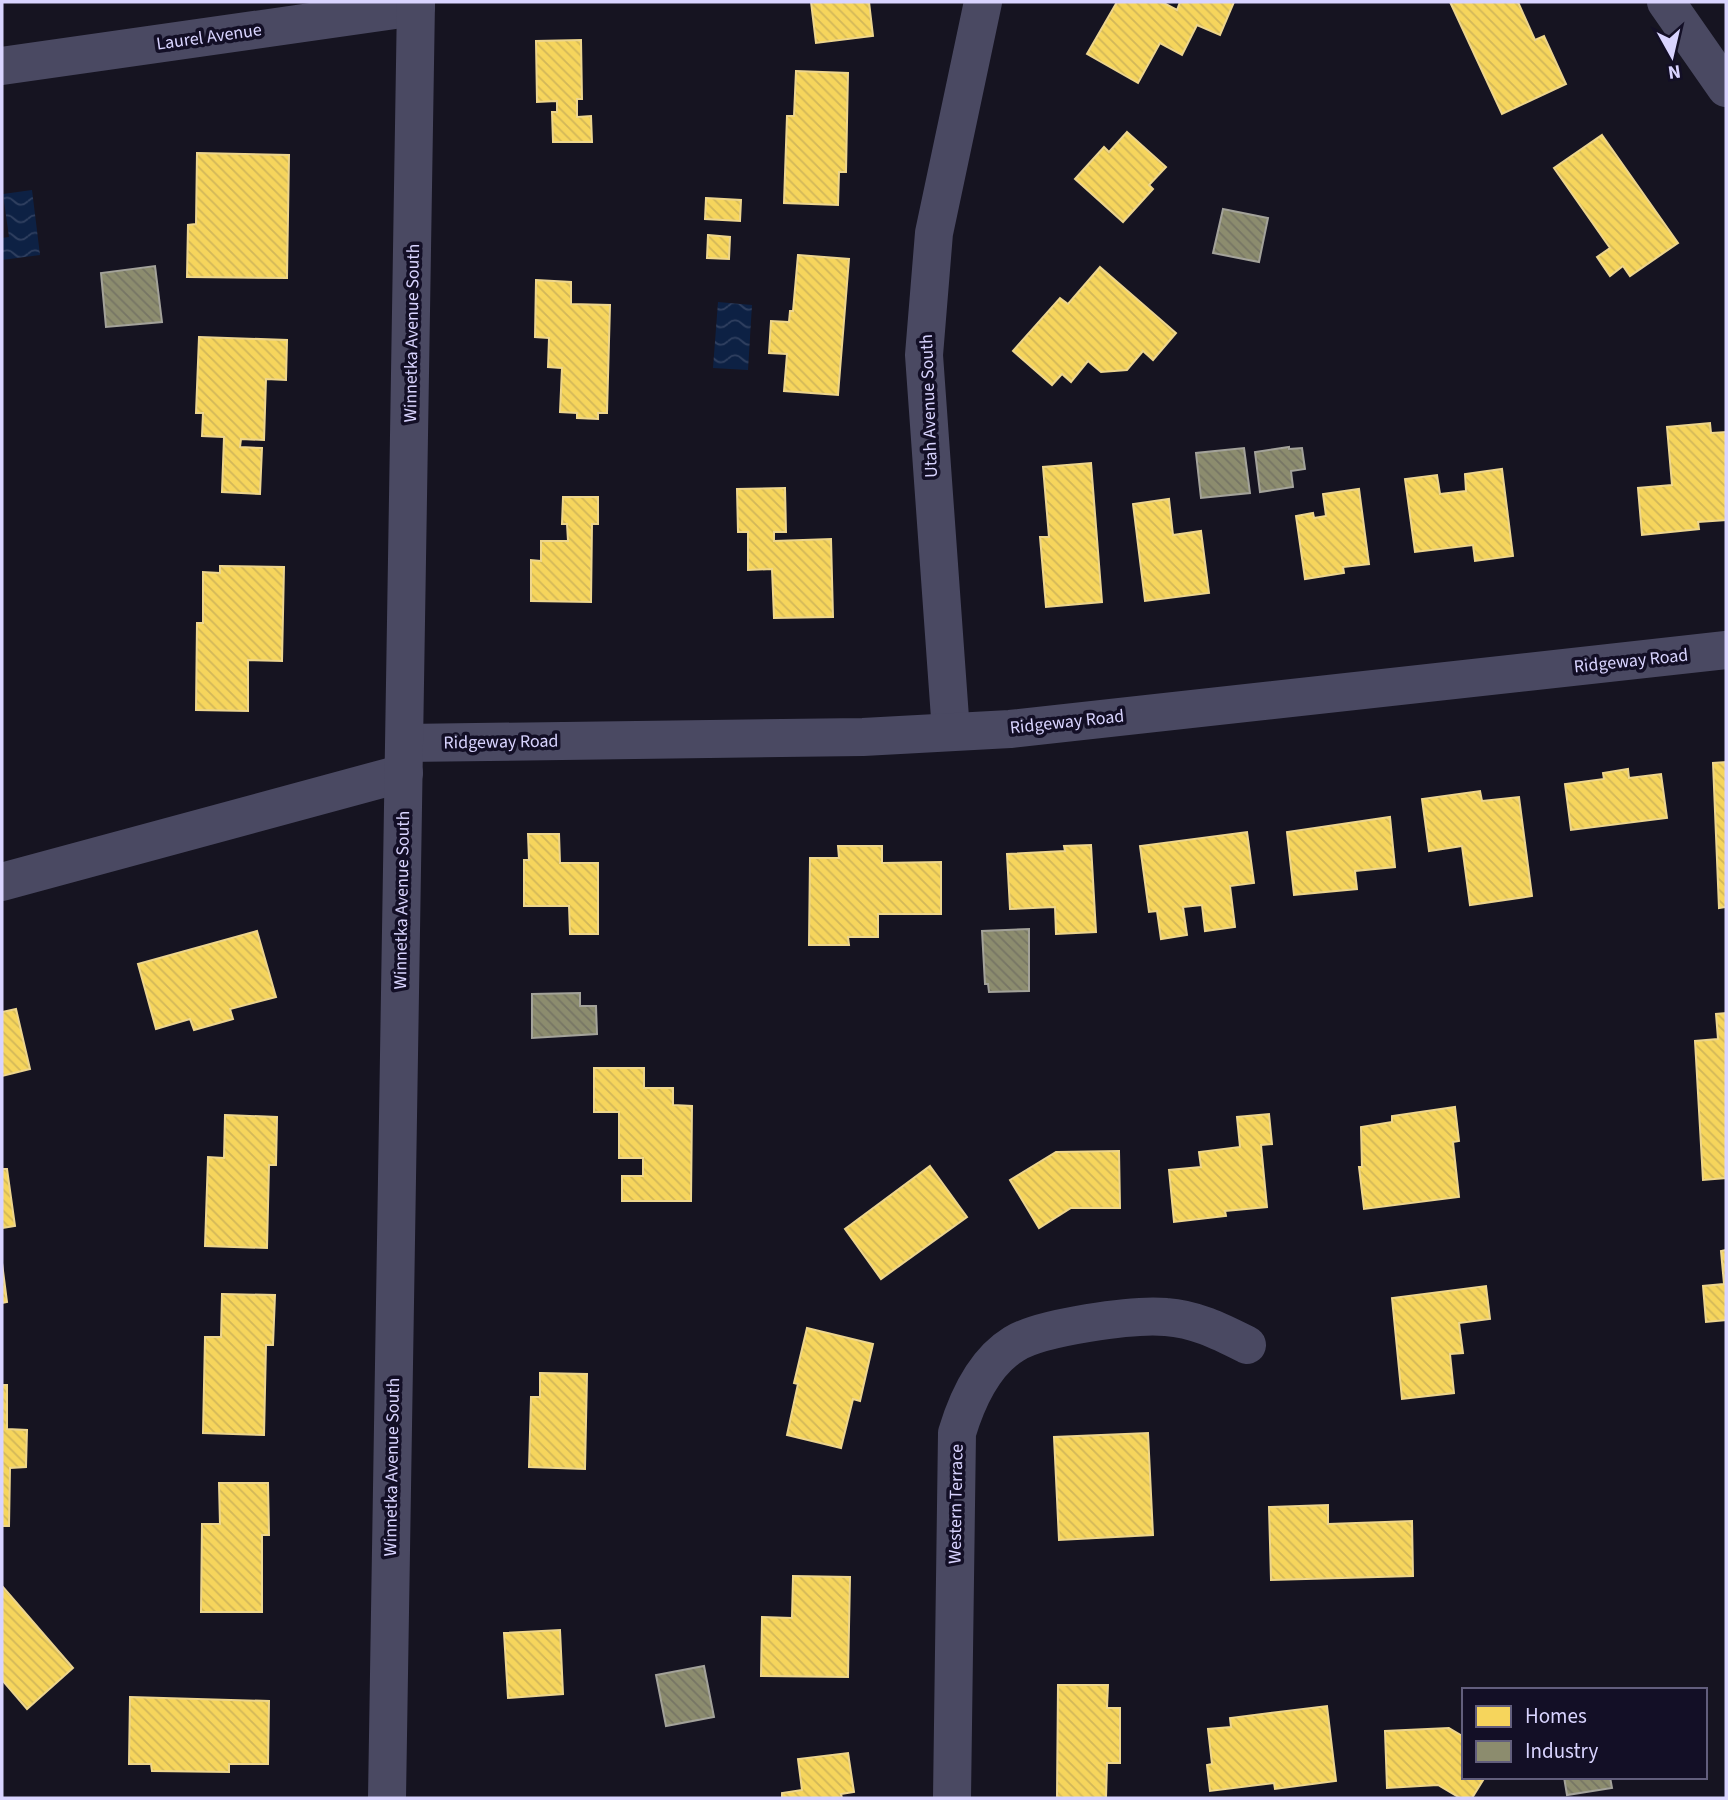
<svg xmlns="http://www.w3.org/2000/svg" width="1728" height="1800" font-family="'Source Sans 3',sans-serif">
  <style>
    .water { fill: url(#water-waves) }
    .homes { fill: url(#homes-back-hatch); stroke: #edd58d; stroke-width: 2 }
    .industry { fill: url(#industry-back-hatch); stroke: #a3a29a; stroke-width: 2 }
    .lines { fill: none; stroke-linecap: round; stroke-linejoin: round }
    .minor { stroke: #4a4962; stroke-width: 38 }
    .tertiary { stroke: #4a4962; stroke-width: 38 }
    .labels { text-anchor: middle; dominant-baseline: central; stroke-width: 7; stroke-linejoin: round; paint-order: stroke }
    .street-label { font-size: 18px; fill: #d9d4ff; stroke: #130f26 }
  </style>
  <defs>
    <pattern id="water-waves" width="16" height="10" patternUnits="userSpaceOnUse" patternTransform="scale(1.75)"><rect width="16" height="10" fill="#0d2144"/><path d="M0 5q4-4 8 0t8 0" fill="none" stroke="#304060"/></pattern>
    <pattern id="homes-back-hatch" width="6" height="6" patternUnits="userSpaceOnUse" patternTransform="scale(1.75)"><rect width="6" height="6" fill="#f6d55c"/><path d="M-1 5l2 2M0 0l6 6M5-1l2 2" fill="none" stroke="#d2b759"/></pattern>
    <pattern id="industry-back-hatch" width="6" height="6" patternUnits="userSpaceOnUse" patternTransform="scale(1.75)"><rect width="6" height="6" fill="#8c8c6e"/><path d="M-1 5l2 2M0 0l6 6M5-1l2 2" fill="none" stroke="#767564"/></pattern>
  </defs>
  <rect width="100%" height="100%" fill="#161421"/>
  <g class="water">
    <polygon points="32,190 40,255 2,260 2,238 9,237 3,194"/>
    <polygon points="718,302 752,305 748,370 713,368"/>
  </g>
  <g class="homes">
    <polygon points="811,2 869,2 873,36 816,43"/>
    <polygon points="1117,2 1162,2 1177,10 1180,2 1234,2 1220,35 1197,25 1182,55 1160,43 1138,83 1087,54"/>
    <polygon points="1450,2 1518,2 1535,40 1544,36 1566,84 1502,114"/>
    <polygon points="581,40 582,99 577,99 577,117 591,116 592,142 553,142 552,112 557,112 557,101 537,102 536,41"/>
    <polygon points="796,71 848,73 846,172 839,172 838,205 784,203 787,116 794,116"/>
    <polygon points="1127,132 1166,167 1149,185 1153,189 1123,222 1075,179 1104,147 1109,152"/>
    <polygon points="1602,135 1678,243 1630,276 1623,266 1610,276 1597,257 1610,248 1554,168"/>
    <polygon points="197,153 289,155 287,278 187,277 188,225 196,224"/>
    <polygon points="706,198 741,200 740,221 705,219"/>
    <polygon points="708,235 730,237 729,259 707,258"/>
    <polygon points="798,255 849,259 838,395 784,391 787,354 769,353 771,321 789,322 790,311 793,311"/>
    <polygon points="1100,267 1176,333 1153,360 1143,351 1127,370 1101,372 1088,361 1071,382 1062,374 1052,385 1013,351 1060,298 1068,304"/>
    <polygon points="536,280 571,282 571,304 610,305 607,413 598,413 598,419 577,418 577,413 560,412 562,368 548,367 549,338 535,337"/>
    <polygon points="199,337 287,340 286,380 266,379 264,440 241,439 240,447 262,448 260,494 222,492 224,437 202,436 203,413 196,413"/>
    <polygon points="1710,423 1711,433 1726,432 1726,520 1698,522 1699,529 1642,535 1638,488 1672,485 1667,427"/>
    <polygon points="1091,463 1102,602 1046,607 1040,537 1049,537 1043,467"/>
    <polygon points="1502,469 1513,556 1475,561 1473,545 1415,552 1405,479 1437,475 1440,494 1466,491 1465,474"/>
    <polygon points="785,488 786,532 774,532 774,541 831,539 833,617 774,618 772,569 748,570 748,532 738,532 737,489"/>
    <polygon points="1359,489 1369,564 1343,567 1344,573 1305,579 1296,516 1313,513 1314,518 1326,516 1323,494"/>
    <polygon points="563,497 598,497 598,524 592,524 591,602 531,601 531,560 541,561 541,541 568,541 567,524 562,524"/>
    <polygon points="1169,499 1173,535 1201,531 1209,593 1145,601 1133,504"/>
    <polygon points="220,566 284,567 282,661 248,660 248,711 196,710 197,623 203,623 203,572 220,573"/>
    <polygon points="1726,762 1726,907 1719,908 1713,763"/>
    <polygon points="1628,769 1629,778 1661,774 1667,818 1571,830 1565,784 1604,779 1603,773"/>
    <polygon points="1480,791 1482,801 1519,797 1532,896 1470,905 1462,846 1429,851 1422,799"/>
    <polygon points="1390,817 1395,867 1355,871 1357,889 1294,895 1287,832"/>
    <polygon points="1247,832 1254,883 1230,886 1235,927 1205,931 1202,905 1183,907 1187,935 1161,939 1157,911 1149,912 1140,846"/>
    <polygon points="528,834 559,834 560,863 598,863 598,934 570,934 569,906 524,906 524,860 529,860"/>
    <polygon points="1091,845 1096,932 1056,934 1055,907 1010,909 1007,854 1065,851 1064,846"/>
    <polygon points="838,846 882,846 882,863 941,862 941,914 878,914 878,937 848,937 849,945 809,945 810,858 839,858"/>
    <polygon points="257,931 276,997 230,1009 233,1019 194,1030 190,1019 156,1029 138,964"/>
    <polygon points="16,1009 30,1069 2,1076 2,1012"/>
    <polygon points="1726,1013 1726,1178 1703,1180 1695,1041 1718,1039 1716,1014"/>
    <polygon points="594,1068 644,1068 644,1088 673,1088 673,1105 692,1106 691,1201 622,1201 622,1176 643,1176 643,1158 619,1158 619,1112 594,1112"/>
    <polygon points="1455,1107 1459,1141 1453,1142 1459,1197 1364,1209 1359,1167 1362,1167 1361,1127 1392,1122 1392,1116"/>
    <polygon points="1269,1114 1272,1144 1261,1145 1267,1207 1225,1211 1226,1216 1174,1222 1169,1170 1201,1167 1199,1152 1240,1147 1237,1117"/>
    <polygon points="225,1115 277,1117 276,1165 269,1165 267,1248 205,1246 208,1157 224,1158"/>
    <polygon points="1119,1151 1120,1208 1071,1208 1039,1228 1010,1180 1056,1152"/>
    <polygon points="930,1166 967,1217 881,1279 845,1229"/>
    <polygon points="2,1169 7,1169 15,1226 2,1228"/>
    <polygon points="1726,1250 1726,1320 1706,1322 1703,1286 1724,1284 1721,1251"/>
    <polygon points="2,1263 7,1302 2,1303"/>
    <polygon points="1486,1286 1490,1319 1459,1323 1463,1353 1450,1354 1454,1393 1402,1399 1392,1298"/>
    <polygon points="222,1294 275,1295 273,1345 266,1345 264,1435 203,1433 205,1337 221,1337"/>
    <polygon points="807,1328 873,1344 860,1401 853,1399 841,1448 787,1435 798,1384 794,1383"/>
    <polygon points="540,1373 587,1374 585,1469 529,1467 531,1397 540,1397"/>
    <polygon points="2,1385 7,1385 7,1429 27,1430 26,1467 10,1468 9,1526 2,1526"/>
    <polygon points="1148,1433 1153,1535 1059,1540 1054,1437"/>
    <polygon points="219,1483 268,1483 269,1535 262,1535 262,1612 201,1612 202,1524 220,1524"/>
    <polygon points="1328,1505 1328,1524 1412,1521 1413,1576 1271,1580 1269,1507"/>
    <polygon points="793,1576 850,1577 848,1677 761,1676 762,1617 792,1618"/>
    <polygon points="2,1586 73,1668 27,1709 2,1680"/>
    <polygon points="560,1630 563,1694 508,1698 504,1633"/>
    <polygon points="1058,1685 1108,1685 1107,1708 1120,1708 1120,1763 1107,1763 1106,1798 1057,1798"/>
    <polygon points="130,1697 269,1701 268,1764 229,1764 229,1772 152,1771 151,1764 129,1764"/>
    <polygon points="1327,1706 1336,1781 1275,1789 1274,1783 1210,1791 1207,1765 1212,1764 1208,1729 1231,1727 1230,1718"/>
    <polygon points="1449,1728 1464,1737 1464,1777 1485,1777 1472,1798 1460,1798 1438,1785 1387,1788 1385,1731"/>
    <polygon points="848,1753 854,1792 841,1794 842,1798 782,1798 782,1793 802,1790 798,1759"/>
  </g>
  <g class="industry">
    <polygon points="1223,209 1268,218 1259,262 1213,253"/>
    <polygon points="155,266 162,322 106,327 101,273"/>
    <polygon points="1289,447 1289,449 1302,448 1305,469 1291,471 1293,487 1260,492 1255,452"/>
    <polygon points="1244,448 1250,493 1201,498 1196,453"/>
    <polygon points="1029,929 1029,991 989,992 988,984 985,984 982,931"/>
    <polygon points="580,993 580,1006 596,1006 597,1034 532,1038 532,994"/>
    <polygon points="704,1666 714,1717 666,1726 656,1675"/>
    <polygon points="1564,1777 1610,1777 1612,1788 1567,1795"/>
  </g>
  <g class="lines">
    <g class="minor">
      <polyline points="1666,2 1726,88"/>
      <polyline points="951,732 924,355 934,233 983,2"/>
      <polyline points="405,743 863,737 1010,729 1726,650"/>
      <polyline points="2,882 404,773"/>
      <path d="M952,1798L957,1433C967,1400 983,1363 1014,1344C1041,1327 1134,1314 1166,1317C1196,1319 1221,1332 1247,1345"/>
    </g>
    <g class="tertiary">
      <polyline points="2,66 416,7"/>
      <polyline points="387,1798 416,2"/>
    </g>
  </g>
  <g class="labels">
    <g class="street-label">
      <text transform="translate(209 37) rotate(-8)">Laurel Avenue</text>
      <text transform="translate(412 333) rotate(-89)">Winnetka Avenue South</text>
      <text transform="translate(929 406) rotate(-92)">Utah Avenue South</text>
      <text transform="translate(1631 661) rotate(-6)">Ridgeway Road</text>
      <text transform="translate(1067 722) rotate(-6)">Ridgeway Road</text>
      <text transform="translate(501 742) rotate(-1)">Ridgeway Road</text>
      <text transform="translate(402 900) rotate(-89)">Winnetka Avenue South</text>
      <text transform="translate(392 1467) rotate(-89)">Winnetka Avenue South</text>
      <text transform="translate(956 1504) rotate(-89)">Western Terrace</text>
    </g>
  </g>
  <rect width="1728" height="1800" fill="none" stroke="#d9d4ff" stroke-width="7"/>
  <rect x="1462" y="1688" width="245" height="91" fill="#130f26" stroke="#625e7d" stroke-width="2"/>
  <rect x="1476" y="1706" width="35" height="21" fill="#f6d55c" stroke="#625e7d" stroke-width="2"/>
  <text x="1525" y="1723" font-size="21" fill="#d9d4ff">Homes</text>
  <rect x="1476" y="1741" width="35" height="21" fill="#8c8c6e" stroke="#625e7d" stroke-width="2"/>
  <text x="1525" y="1758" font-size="21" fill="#d9d4ff">Industry</text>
  <g transform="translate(1672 56) rotate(172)" stroke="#130f26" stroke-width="5" paint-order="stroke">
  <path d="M0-5L12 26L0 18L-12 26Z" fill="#d9d4ff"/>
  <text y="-10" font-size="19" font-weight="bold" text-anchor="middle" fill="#d9d4ff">N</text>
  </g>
</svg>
